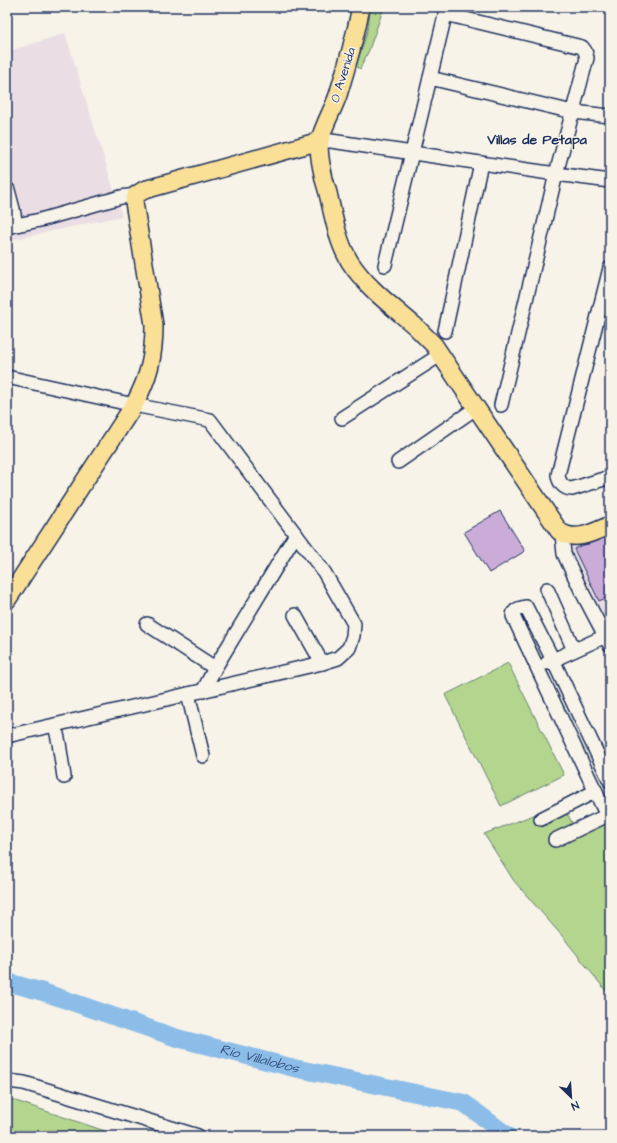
<svg xmlns="http://www.w3.org/2000/svg" width="617" height="1143" font-family="'Architects Daughter',sans-serif">
  <style>
    .built { fill: #eadee4 }
    .green { fill: #b4d58e; stroke: #688276 }
    .lines { fill: none; stroke-linecap: round; stroke-linejoin: round }
    .river { stroke: #8cbde8; stroke-width: 18 }
    .building { fill: #cbacd9; stroke: #1b2f5e }
    .minor-casing { stroke: #1b2f5e; stroke-width: 16 }
    .major-casing { stroke: #1b2f5e; stroke-width: 20 }
    .minor { stroke: #f7f3e8; stroke-width: 13 }
    .major { stroke: #fadf96; stroke-width: 17 }
    .labels { text-anchor: middle; dominant-baseline: central; stroke-width: 3; stroke-linejoin: round; paint-order: stroke }
    .street-label { font-size: 13px; fill: #1b2f5e; stroke: #f7f3e8 }
    .neighbourhood-label { font-size: 14px; font-weight: bold; fill: #1b2f5e; stroke: #f7f3e8 }
    .water-label { font-size: 14px; font-style: italic; fill: #375280; stroke: #f7f3e8 }
  </style>
  <rect width="100%" height="100%" fill="#f7f3e8"/>
  <filter id="ink" filterUnits="userSpaceOnUse"><feTurbulence type="fractalNoise" baseFrequency=".025" numOctaves="2"/><feDisplacementMap in="SourceGraphic" scale="8" xChannelSelector="R" yChannelSelector="G"/><feConvolveMatrix kernelMatrix="1 2 1 2 8 2 1 2 1" color-interpolation-filters="sRGB"/></filter>
  <g filter="url(#ink)">
    <g class="built">
      <polygon points="65,33 122,216 7,241 7,52"/>
      <polygon points="610,531 610,628 602,613 570,547"/>
    </g>
    <g class="green">
      <polygon points="371,7 384,7 369,50 360,69 356,66 366,36"/>
      <polygon points="508,663 564,775 501,806 445,695"/>
      <polygon points="562,804 576,830 610,812 610,996 563,937 514,881 484,834"/>
      <polygon points="7,1098 111,1133 110,1136 7,1136"/>
    </g>
    <g class="lines">
      <path class="river" id="s1" d="M7,982L43,992L177,1038L294,1068L464,1103L508,1136"/>
    </g>
    <g class="building">
      <polygon points="500,511 525,551 489,573 464,532"/>
      <polygon points="607,533 610,539 610,596 599,601 574,549"/>
    </g>
    <g class="lines">
      <g class="minor-casing">
        <g id="minor">
          <polyline points="445,14 582,47 585,51 587,58 556,174 501,405"/>
          <polyline points="430,78 573,112 610,116"/>
          <polyline points="320,141 331,141 556,174 610,181"/>
          <polyline points="7,190 8,190 13,209 16,225"/>
          <polyline points="7,227 40,220 121,197 136,195"/>
          <polyline points="385,265 447,7"/>
          <path d="M610,268L558,475C559,483 564,489 572,489L610,477"/>
          <polyline points="445,331 481,163"/>
          <polyline points="7,377 134,405 210,420 324,572 354,624 353,636 349,648 338,658 322,663 7,736"/>
          <polyline points="342,418 440,355"/>
          <polyline points="398,462 476,408"/>
          <polyline points="562,534 564,554 581,590 605,636 610,645"/>
          <polyline points="547,589 574,650"/>
          <polyline points="295,615 322,663"/>
          <polyline points="147,624 215,668"/>
          <polyline points="547,663 553,660 610,781"/>
          <polyline points="203,691 215,668 296,534"/>
          <polyline points="188,694 203,756"/>
          <polyline points="55,725 59,743 64,777"/>
          <path d="M607,816L513,616C513,610 520,608 526,607L553,660L610,634"/>
          <polyline points="541,819 596,791"/>
          <polyline points="555,840 610,814"/>
          <polyline points="7,1081 24,1083 198,1136"/>
        </g>
      </g>
      <g class="major-casing">
        <g id="major">
          <path d="M361,7C355,37 347,66 338,95C333,110 324,124 320,140C317,152 324,181 328,193C333,215 338,243 350,262C367,288 392,306 415,326C421,332 428,339 434,345L559,531C575,543 594,532 610,525"/>
          <path d="M7,600L134,405C149,377 154,357 154,325L134,202L136,195L144,190L320,141"/>
        </g>
      </g>
      <use href="#minor" class="minor"/>
      <use href="#major" class="major"/>
    </g>
  </g>
  <g class="labels">
    <g class="street-label">
      <text transform="translate(343 75) rotate(-72)">0 Avenida</text>
    </g>
    <g class="neighbourhood-label">
      <text x="537" y="140">Villas de Petapa</text>
    </g>
    <g class="water-label">
      <text stroke="none"><textPath href="#s1" startOffset="264">Río Villalobos</textPath></text>
    </g>
  </g>
  <rect width="617" height="1143" fill="none" stroke="#f7f3e8" stroke-width="24"/>
  <rect x="12" y="12" width="593" height="1119" fill="none" stroke="#1b2f5e" stroke-width="1.5" filter="url(#ink)"/>
  <g transform="translate(571 1097) rotate(155)" stroke="#f7f3e8" stroke-width="3" paint-order="stroke">
  <path d="M0-3L7 15L0 10L-7 15Z" fill="#1b2f5e"/>
  <text y="-6" font-size="11" font-weight="bold" text-anchor="middle" fill="#1b2f5e">N</text>
  </g>
</svg>
